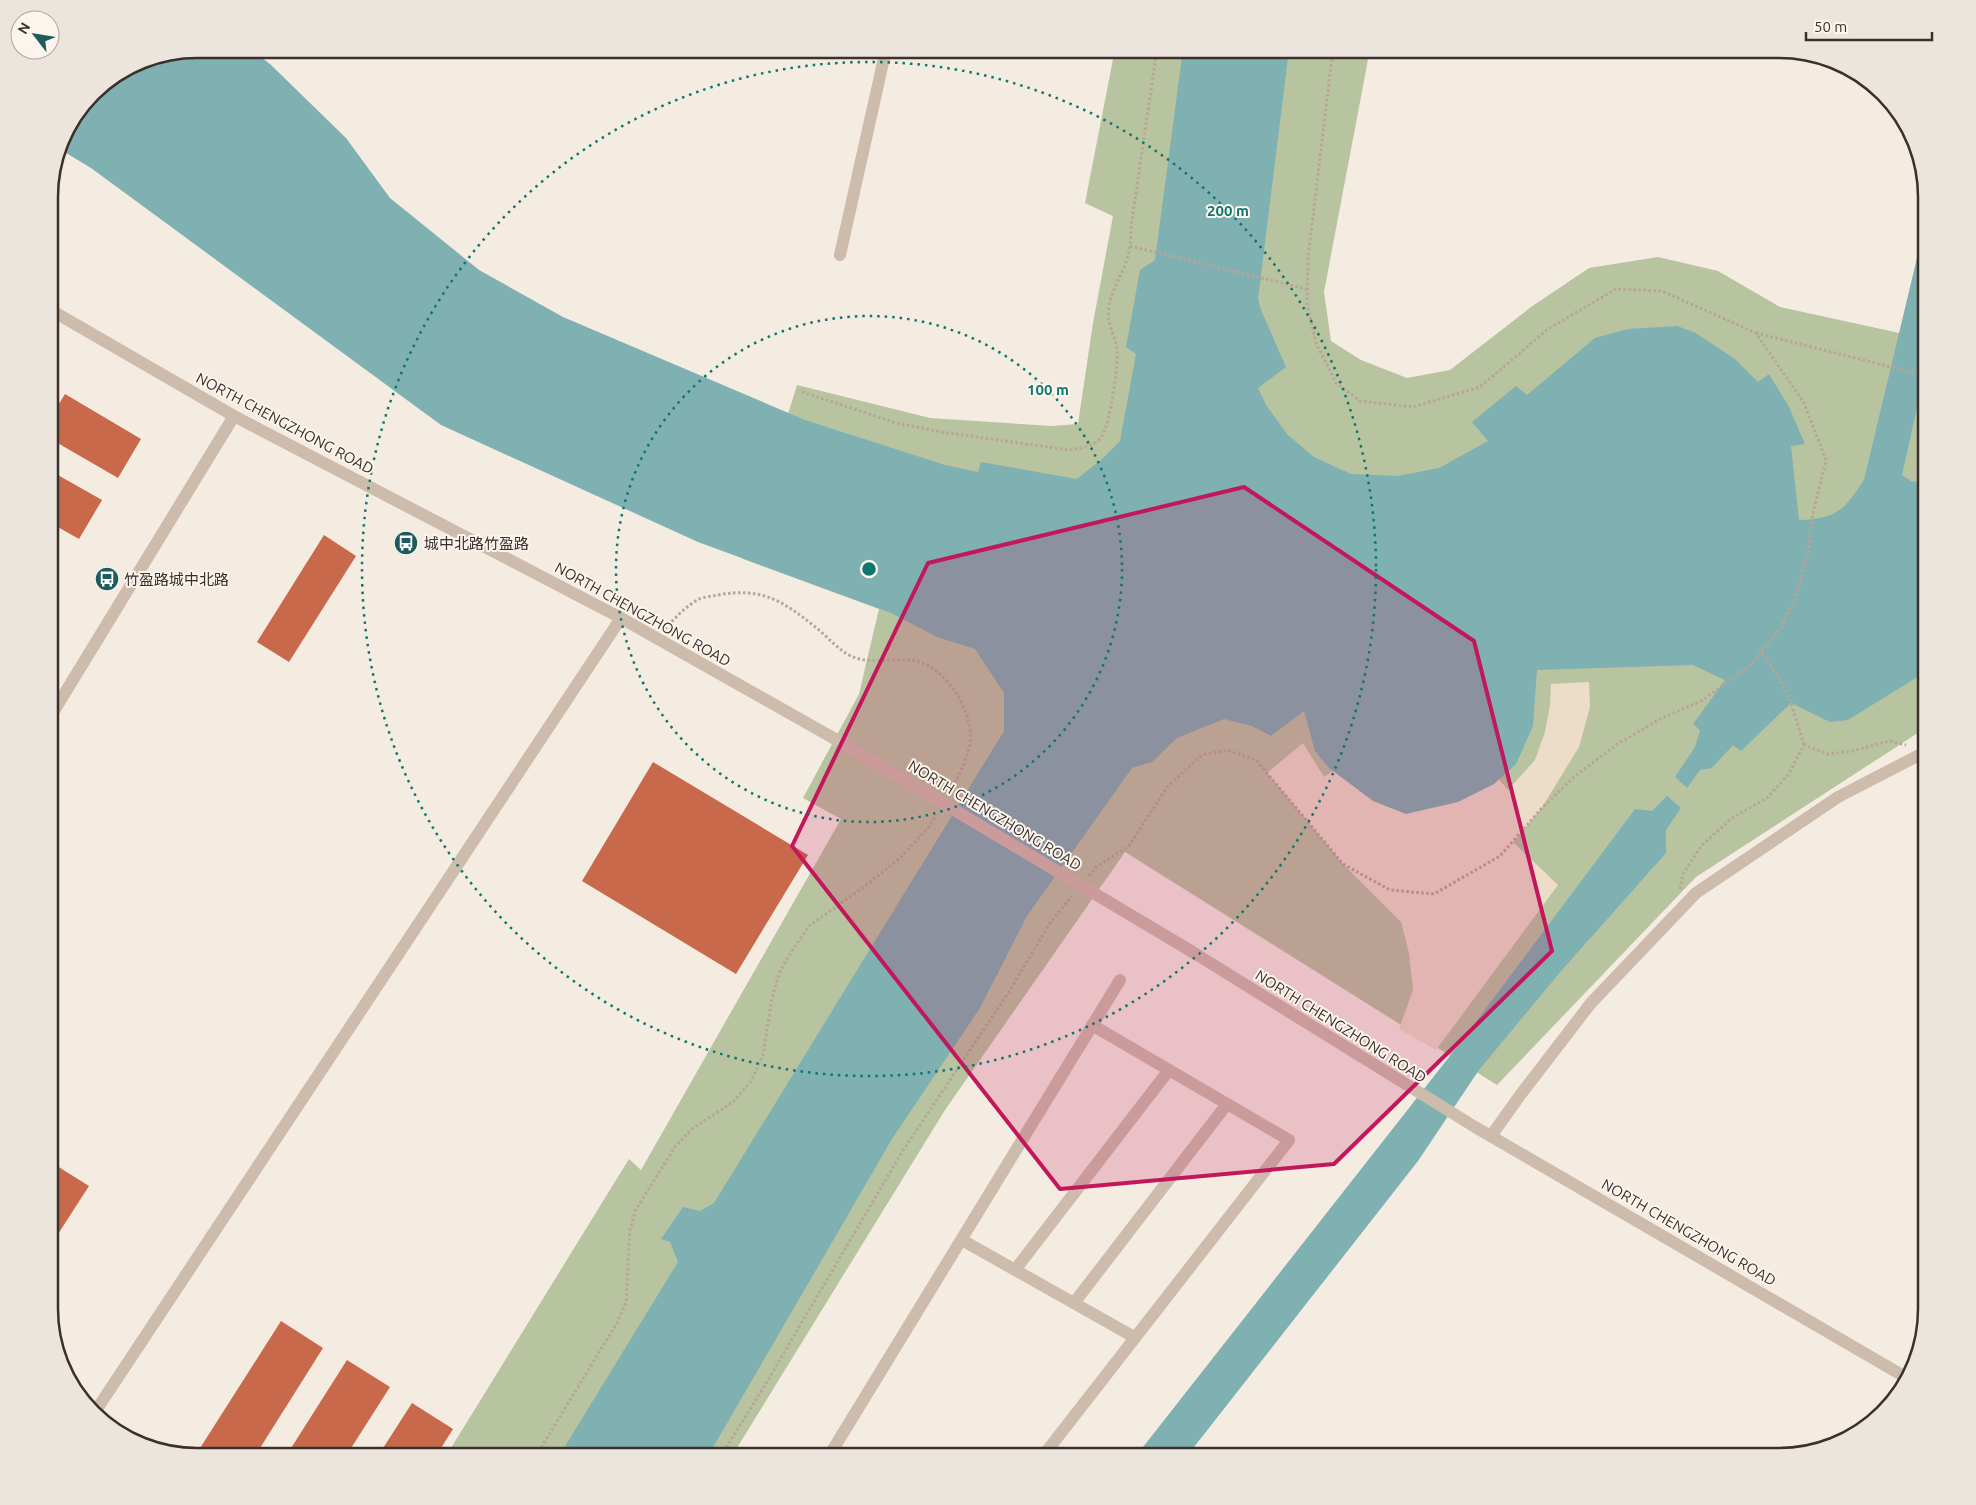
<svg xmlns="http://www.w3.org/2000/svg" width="1976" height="1505" font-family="Ubuntu,'Noto Sans SC',sans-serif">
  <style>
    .green { fill: #b8c4a0 }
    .plaza { fill: #ecdcc8 }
    .water { fill: #7fb0b2 }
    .building { fill: #c8694b }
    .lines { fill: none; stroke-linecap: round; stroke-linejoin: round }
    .path { stroke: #b9a596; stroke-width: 3; stroke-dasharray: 2.5 2.5; stroke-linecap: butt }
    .minor { stroke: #cdbbac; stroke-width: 12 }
    .tertiary { stroke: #cdbbac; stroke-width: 12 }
    .tertiary-bridge { stroke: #cdbbac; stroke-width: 12 }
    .marked { fill: #c2185b; fill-opacity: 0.2; stroke: #c2185b; stroke-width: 4; stroke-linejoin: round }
    .ring { fill: none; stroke: #0f766e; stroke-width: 2.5; stroke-dasharray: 2.5 5 }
    .labels { text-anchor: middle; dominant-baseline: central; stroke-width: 4; stroke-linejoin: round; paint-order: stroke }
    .street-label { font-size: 15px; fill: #3b302b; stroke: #fbf5ee }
    .poi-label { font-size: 15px; fill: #3b302b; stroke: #fbf5ee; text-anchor: start }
    .rim { fill: none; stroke: #3b302b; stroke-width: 2.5 }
    .centre { fill: #0f766e; stroke: #fbf5ee; stroke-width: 2.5 }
    .ring-label { font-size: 15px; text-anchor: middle; font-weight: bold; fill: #0f766e; stroke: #fbf5ee; stroke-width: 4; stroke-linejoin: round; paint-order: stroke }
  </style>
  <rect width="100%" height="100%" fill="#f4ebe1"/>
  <polygon class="green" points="1115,49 1370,49 1324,292 1331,341 1361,360 1407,378 1450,370 1531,307 1589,268 1658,257 1718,271 1780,307 1927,339 1927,727 1696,877 1497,1085 1125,852 945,1110 732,1456 446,1456 629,1159 641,1170 841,819 803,798 859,694 879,609 743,559 797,385 930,418 1052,426 1078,424 1093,323 1113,216 1085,203"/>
  <polygon class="plaza" points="1589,682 1590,707 1579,747 1541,809 1513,842 1558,885 1436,1050 1399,1029 1413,990 1409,953 1401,922 1343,864 1267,773 1303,743 1324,777 1340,766 1495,775 1508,790 1535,760 1545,732 1550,705 1551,684"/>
  <g class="water">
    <path d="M197,49H250L270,64L346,138L390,198L479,270L563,317L805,420L945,465L978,472L981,462L1077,479L1102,459L1120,441L1136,354L1126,347L1140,270L1155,260L1183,49H1289L1258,299L1261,310L1286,367L1258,388L1266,405L1287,434L1314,457L1351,474L1397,476L1439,468L1488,441L1472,422L1516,386L1527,395L1595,338L1628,329L1677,326L1694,332L1735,359L1758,382L1769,374L1789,407L1805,444L1791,446L1799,520C1837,519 1844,510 1864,480L1927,216V363L1902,475L1911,481L1927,483V671L1848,720L1830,722L1791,703L1741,751L1733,745L1712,768L1700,770L1687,788L1675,777L1695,747L1700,730L1693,724L1725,680L1693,665L1537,670L1533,726L1516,764L1494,784L1458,802L1406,814L1373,801L1329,768L1315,751L1304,711L1271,736L1252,726L1224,719L1177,738L1152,762L1132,768L1027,916L980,1008L892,1139L708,1456H559L678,1262L670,1242L661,1239L683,1207L700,1211L714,1203L1004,731V693L975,649L937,637L891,613L698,542L441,425L91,168L58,148L60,140L92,92L140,60Z"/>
    <polygon points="1667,796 1681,808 1666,830 1666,853 1562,970 1479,1070 1418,1161 1187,1456 1136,1456 1460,1043 1635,809 1652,811"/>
  </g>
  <g class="building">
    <polygon points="65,394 141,439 118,478 49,438 49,420"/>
    <polygon points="49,470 102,500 79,539 49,522"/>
    <polygon points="324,535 356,556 289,662 257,642"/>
    <polygon points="653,762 808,855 736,974 582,881"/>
    <polygon points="49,1161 89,1186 49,1248"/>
    <polygon points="281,1321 323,1348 255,1456 195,1456"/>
    <polygon points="347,1360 390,1387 346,1456 286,1456"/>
    <polygon points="412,1403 453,1429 436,1456 378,1456"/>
  </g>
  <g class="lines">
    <g class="path">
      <polyline points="1130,246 1307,289"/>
      <polyline points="1756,333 1927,376"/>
      <path d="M802,392L896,423L942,432L1068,450C1080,448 1095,447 1102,436C1110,423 1119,364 1117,349C1115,335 1106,322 1109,308C1111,292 1119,280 1125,265C1130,252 1131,240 1131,227L1157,49"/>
      <path d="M665,629C675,618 686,606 699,599C704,597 712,596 718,595C760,587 782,600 814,626C826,635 836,648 849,655C869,666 894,657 916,661C947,668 975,714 970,744C966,763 958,777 949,793"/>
      <polyline points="1762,652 1776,673 1789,697 1804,745"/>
      <polyline points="1089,876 1096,867 1129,846 1167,787 1202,755 1227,750 1256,760 1343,864 1390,890 1434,894 1500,856 1541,809 1574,777 1616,745 1662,718 1703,700 1753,663 1782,626 1797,593 1809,547 1812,518 1826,460 1804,403 1756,333 1662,291 1616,289 1548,329 1480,387 1413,407 1360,401 1336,383 1316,343 1307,303 1308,258 1333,49"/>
      <polyline points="1680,889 1683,874 1701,846 1732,818 1767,798 1788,775 1804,745 1828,754 1852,751 1890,741 1906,745"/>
      <polyline points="536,1456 617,1323 626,1303 630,1230 635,1211 675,1147 692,1129 733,1102 751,1081 763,1055 771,1003 779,973 793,949 809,926 864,887 900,858 928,828 936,815"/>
      <polyline points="721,1456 768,1380 902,1152 1010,990 1050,923 1072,896"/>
    </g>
    <g class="minor">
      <polyline points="840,255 886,49"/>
      <polyline points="49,719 234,416"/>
      <polyline points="1491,1136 1521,1094 1591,1003 1696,893 1838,797 1927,751"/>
      <polyline points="962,1240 1134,1337"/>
      <polyline points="1015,1270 1169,1070"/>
      <polyline points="1074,1303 1227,1104"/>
      <polyline points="95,1412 621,618"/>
      <polyline points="829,1456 1120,980"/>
      <polyline points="1043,1456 1289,1140 1092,1025"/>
    </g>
    <g class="tertiary">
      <polyline points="49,309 234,416 621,618 835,739"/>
      <polyline points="1191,951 1475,1127 1907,1378"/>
    </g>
    <polyline class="tertiary-bridge" points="835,739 1191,951"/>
  </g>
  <path class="marked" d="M1244,487L1474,641L1552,951L1334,1164L1060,1189L792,846L928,563Z"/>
  <g class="ring">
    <circle cx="869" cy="569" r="253"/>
    <circle cx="869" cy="569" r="507"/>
  </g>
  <defs>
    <g id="bus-disc" transform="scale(1.25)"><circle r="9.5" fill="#1f5a5e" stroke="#fbf5ee"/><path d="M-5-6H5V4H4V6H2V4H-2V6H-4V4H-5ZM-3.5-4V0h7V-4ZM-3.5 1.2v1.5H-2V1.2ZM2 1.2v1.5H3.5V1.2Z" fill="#fff"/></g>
  </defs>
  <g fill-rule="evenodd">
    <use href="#bus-disc" x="406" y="543"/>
    <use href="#bus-disc" x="107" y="579"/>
  </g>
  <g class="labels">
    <g class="street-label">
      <text transform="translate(285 423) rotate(28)">NORTH CHENGZHONG ROAD</text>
      <text transform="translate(643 614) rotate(29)">NORTH CHENGZHONG ROAD</text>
      <text transform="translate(995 815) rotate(31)">NORTH CHENGZHONG ROAD</text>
      <text transform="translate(1341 1026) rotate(32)">NORTH CHENGZHONG ROAD</text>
      <text transform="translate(1689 1232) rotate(30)">NORTH CHENGZHONG ROAD</text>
    </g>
    <g class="poi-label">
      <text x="424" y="543">城中北路竹盈路</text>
      <text x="124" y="579">竹盈路城中北路</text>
    </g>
  </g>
  <path d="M0 0H1976V1505H0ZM197 58H1779A139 139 0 0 1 1918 197V1309A139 139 0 0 1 1779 1448H197A139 139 0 0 1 58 1309V197A139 139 0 0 1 197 58Z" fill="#ece5de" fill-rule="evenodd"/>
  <path class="rim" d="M197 58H1779A139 139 0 0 1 1918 197V1309A139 139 0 0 1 1779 1448H197A139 139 0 0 1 58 1309V197A139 139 0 0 1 197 58Z"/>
  <circle cx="869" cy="569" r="8" class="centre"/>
  <g class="ring-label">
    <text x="1228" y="216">200 m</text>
    <text x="1048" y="395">100 m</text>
  </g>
  <g transform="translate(35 35) rotate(301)"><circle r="24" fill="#fbf5ee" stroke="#aea6a0"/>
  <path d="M0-4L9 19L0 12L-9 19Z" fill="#1f5a5e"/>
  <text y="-8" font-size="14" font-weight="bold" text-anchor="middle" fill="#3b302b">N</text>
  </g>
  <path d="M1806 32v8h126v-8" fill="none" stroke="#3b302b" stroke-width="2.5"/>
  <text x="1814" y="32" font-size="15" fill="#3b302b" stroke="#fbf5ee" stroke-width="4" paint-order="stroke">50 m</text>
</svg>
